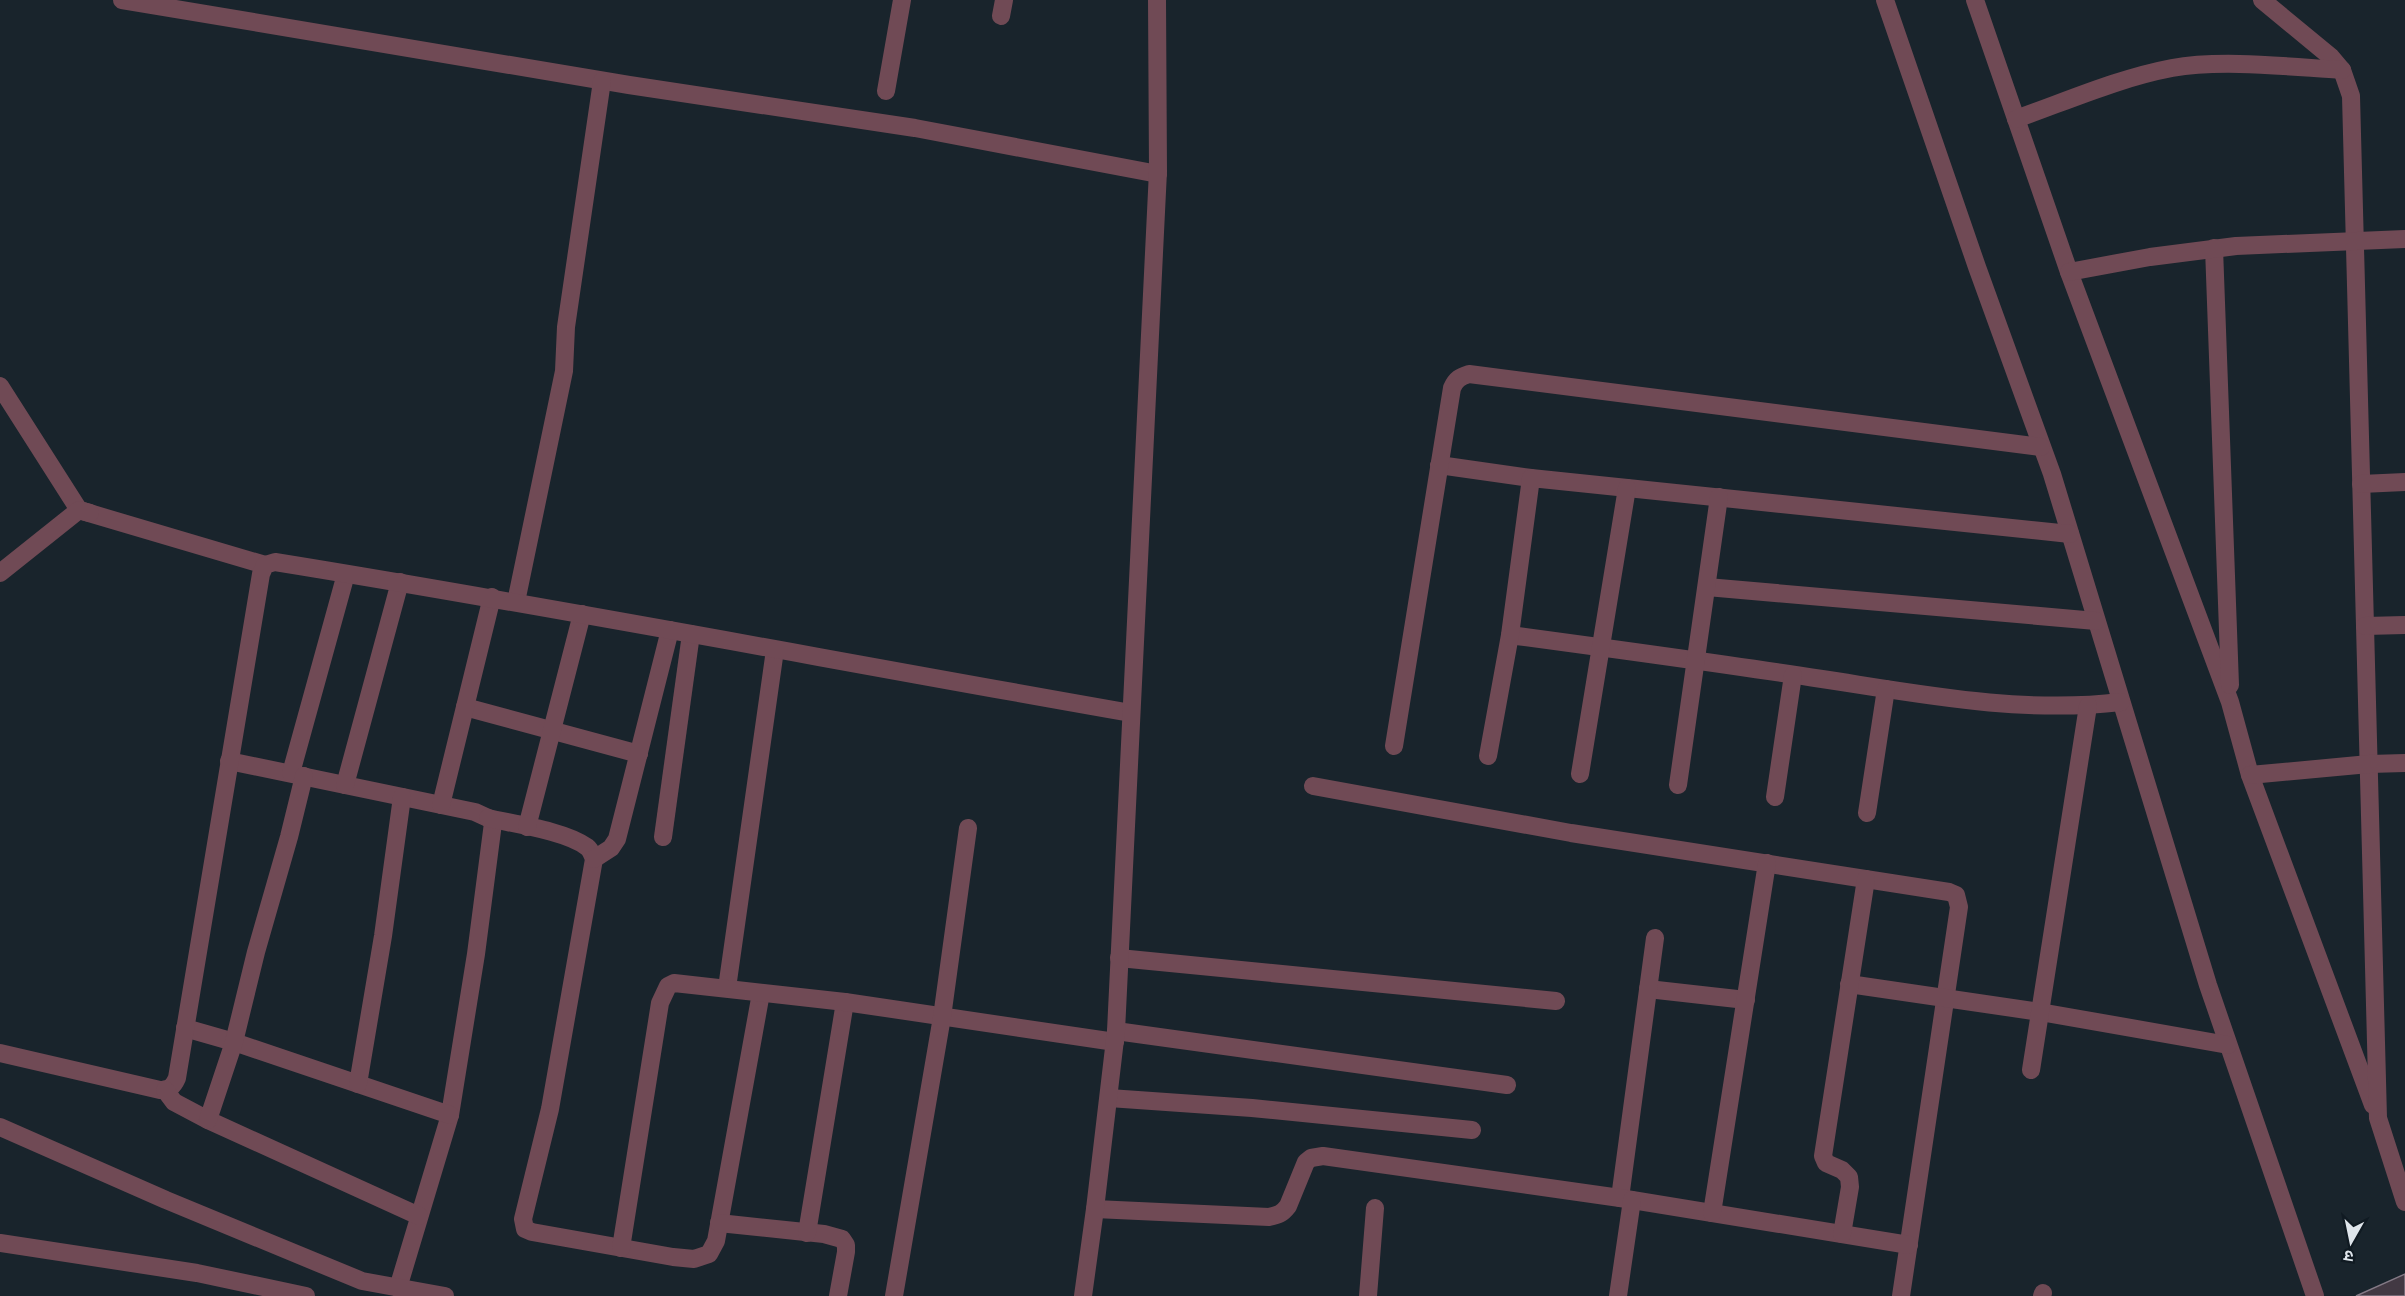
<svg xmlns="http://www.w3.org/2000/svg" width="2405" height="1296" font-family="'Work Sans','Noto Sans Devanagari',sans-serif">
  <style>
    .building { fill: #423943; stroke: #847a86; stroke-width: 1.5 }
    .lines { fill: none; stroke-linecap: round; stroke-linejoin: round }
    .minor { stroke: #704a55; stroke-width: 18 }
  </style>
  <rect width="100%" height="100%" fill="#19242c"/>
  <polygon class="building" points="2405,1274 2405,1296 2356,1296"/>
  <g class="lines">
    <g class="minor">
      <polyline points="122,0 629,85 915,128 1158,174"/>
      <polyline points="1885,0 1977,267 2052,474 2208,985 2315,1296"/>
      <polyline points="1975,0 2069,272 2230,702 2250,775 2373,1105"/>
      <polyline points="2262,0 2331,57 2342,70 2351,96 2378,1118 2405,1202"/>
      <polyline points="1001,16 1004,0"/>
      <polyline points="886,91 902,0"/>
      <path d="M2016,119C2067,101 2119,78 2172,68C2222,59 2291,67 2342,70"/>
      <polyline points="2214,248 2230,685"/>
      <polyline points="2069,272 2150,257 2236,246 2405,239"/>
      <polyline points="0,386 79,510 265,565"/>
      <polyline points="1439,465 1531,478"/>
      <polyline points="2361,484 2405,482"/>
      <polyline points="0,573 79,510 90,513"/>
      <polyline points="1707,587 2096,621"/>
      <polyline points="516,602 564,371 566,327 602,81"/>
      <polyline points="2365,626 2405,625"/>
      <path d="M1510,635C1614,649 1718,663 1822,679C1920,694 2022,714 2121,702"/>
      <polyline points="465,707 639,754"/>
      <path d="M1394,746L1452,388C1456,379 1460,377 1469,374L2041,447"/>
      <polyline points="1488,756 1510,635 1531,478 2070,534"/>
      <polyline points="229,761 475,812 488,818 493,823 476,954 450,1115 398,1288"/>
      <polyline points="291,773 346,574"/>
      <polyline points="1580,774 1627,488"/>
      <polyline points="2250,775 2369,764 2405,763"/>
      <polyline points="345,785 400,582"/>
      <polyline points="1678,785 1719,497"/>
      <polyline points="1313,786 1571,833 1949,892 1956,895 1959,907 1901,1296"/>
      <polyline points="1775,797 1793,675"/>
      <polyline points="441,805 492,597"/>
      <polyline points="1867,813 1886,689"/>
      <path d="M488,818C514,824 566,831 587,847C591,850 592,854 594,859L550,1109L523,1219L525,1229L532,1232L673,1257L694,1259L709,1254L716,1241L761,993"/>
      <polyline points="527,827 582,614"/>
      <polyline points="663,837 691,634"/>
      <polyline points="594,859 611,848 617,839 670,630"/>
      <polyline points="1119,958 1556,1001"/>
      <polyline points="1849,984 2040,1012 2228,1045"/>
      <polyline points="727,988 775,650"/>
      <polyline points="1648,989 1746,1000"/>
      <polyline points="185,1028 234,1042 450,1115"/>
      <polyline points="1116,1031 1507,1085"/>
      <path d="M0,1053L160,1090C170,1089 173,1087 177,1078L261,574L265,565L275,562C561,608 845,663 1131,713"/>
      <polyline points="2031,1070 2088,706"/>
      <polyline points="358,1084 383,936 402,797"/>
      <polyline points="165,1090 174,1102 208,1120 419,1216"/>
      <polyline points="1109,1098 1252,1108 1472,1130"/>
      <polyline points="208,1120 234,1042 256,952 289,837 304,776"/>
      <polyline points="0,1127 166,1200 362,1281 445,1296"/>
      <polyline points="1620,1198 1655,938"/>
      <path d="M1095,1209L1269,1217C1278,1215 1282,1214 1288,1206L1306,1162L1311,1158L1323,1156L1620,1198L1909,1245"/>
      <polyline points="1712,1213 1767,863"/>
      <polyline points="719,1223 824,1234 842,1239 846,1245 846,1252 838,1296"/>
      <polyline points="807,1233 845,1002"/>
      <polyline points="1842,1234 1850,1187 1849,1177 1842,1170 1826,1163 1823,1156 1866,879"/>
      <polyline points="0,1243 197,1273 306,1296"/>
      <polyline points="621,1248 660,1003 668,986 674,983 845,1002 1115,1042"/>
      <polyline points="894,1296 942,1017 968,828"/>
      <polyline points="1083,1296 1095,1209 1116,1031 1158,171 1157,0"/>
      <polyline points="1368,1296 1375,1208"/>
      <polyline points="1618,1296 1632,1200"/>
      <polyline points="2042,1296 2043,1293"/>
    </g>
  </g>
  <g transform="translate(2351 1242) rotate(189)" stroke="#101a22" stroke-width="4.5" paint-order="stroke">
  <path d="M0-4.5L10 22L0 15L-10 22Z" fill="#dfe5eb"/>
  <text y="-9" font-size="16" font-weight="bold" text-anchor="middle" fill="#dfe5eb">उ</text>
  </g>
</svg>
